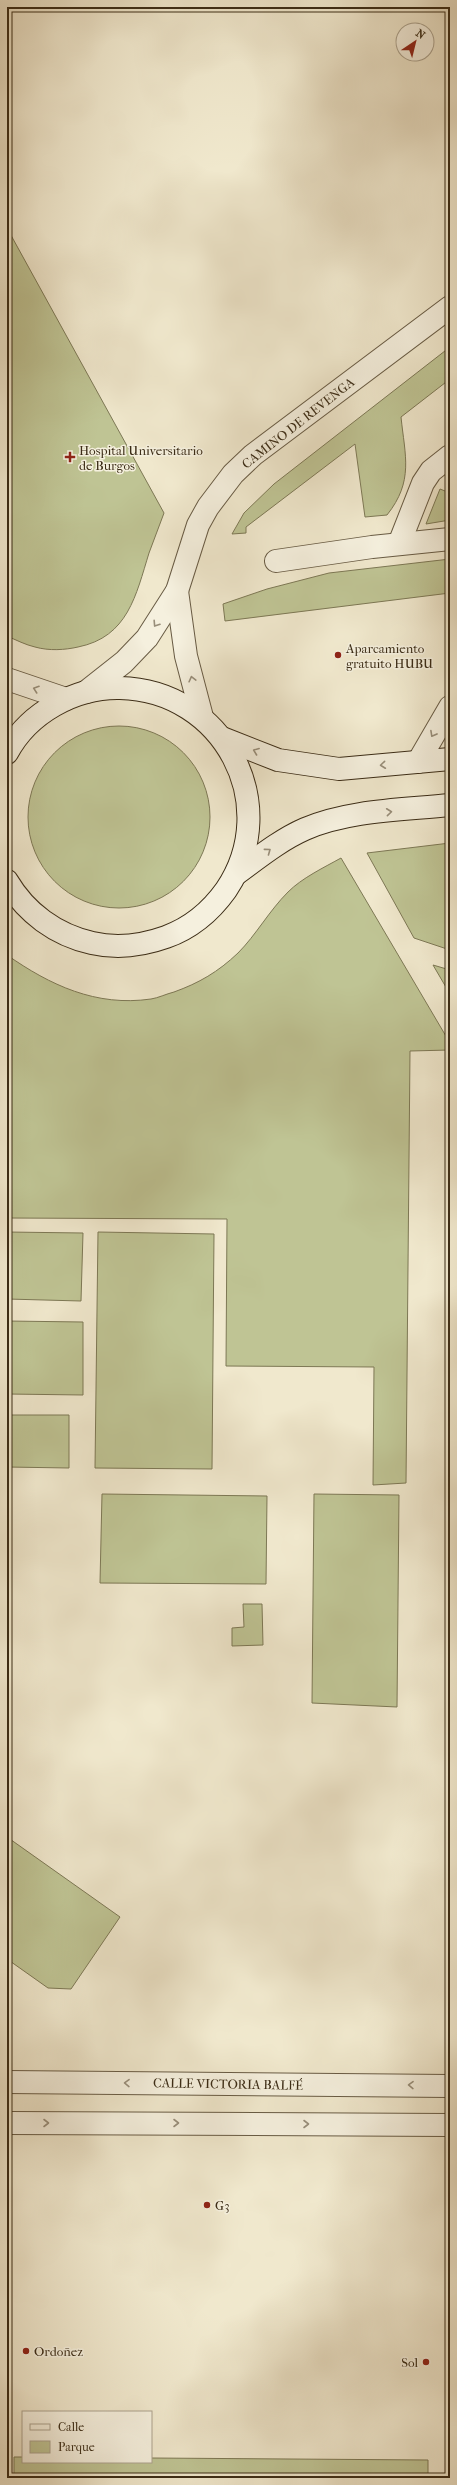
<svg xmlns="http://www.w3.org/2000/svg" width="457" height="2485" font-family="'IM FELL French Canon',serif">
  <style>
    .green { fill: #bfc494; stroke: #7d7855 }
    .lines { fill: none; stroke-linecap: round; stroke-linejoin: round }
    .lane-casing { stroke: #685b44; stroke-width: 24 }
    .street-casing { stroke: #685b44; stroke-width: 24 }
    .secondary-casing { stroke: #3b2c16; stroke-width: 24 }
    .lane { stroke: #f5f0de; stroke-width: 22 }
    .street { stroke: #f5f0de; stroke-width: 22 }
    .secondary { stroke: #f5f0de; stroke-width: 22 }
    .oneway { stroke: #988e7a }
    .poi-dot { fill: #8f2418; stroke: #f5f0de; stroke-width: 1.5 }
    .labels { text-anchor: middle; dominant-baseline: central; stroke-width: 3; stroke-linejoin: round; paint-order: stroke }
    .street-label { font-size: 13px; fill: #3b2c16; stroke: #f5f0de }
    .poi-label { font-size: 13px; fill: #3b2c16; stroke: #f5f0de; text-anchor: start }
  </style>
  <rect width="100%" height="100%" fill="#f0e8cd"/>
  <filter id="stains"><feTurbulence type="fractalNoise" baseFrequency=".005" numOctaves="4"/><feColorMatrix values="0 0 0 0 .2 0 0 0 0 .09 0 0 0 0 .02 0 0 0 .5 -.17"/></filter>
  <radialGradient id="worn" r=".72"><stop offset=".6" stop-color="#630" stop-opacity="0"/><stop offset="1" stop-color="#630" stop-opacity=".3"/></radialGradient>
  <g class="green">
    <path d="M7,228L164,513C159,526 154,540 149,553C136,595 128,637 78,647C65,650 49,651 35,647C26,645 16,640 7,636Z"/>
    <path d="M450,347V379L401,417C405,456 414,481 387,515L365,517L355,444L246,527V533L232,534L244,513L274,484Z"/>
    <polygon points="440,489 450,493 450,520 426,524"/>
    <polygon points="450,559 450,593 225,621 223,604 267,589 329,573"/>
    <circle cx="119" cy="817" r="91"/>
    <polygon points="450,843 450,950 414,938 367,853"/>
    <path d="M341,858L450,1043V1050L410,1051L406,1483L373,1485L374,1367L226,1366L227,1219L7,1218V955C50,985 96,1007 151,999C158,998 166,994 174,992C199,983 218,972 238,953C256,935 269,911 288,892C302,878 323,868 341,858Z"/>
    <polygon points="433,965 450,970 450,994"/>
    <polygon points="7,1232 83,1233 81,1301 7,1299"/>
    <polygon points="98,1232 214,1234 212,1469 95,1468"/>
    <polygon points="7,1321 83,1322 83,1395 7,1394"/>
    <polygon points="7,1415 69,1415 69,1468 7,1467"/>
    <polygon points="102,1494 267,1496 266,1584 100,1583"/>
    <polygon points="314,1494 399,1495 397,1707 312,1703"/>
    <polygon points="243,1604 262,1604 263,1645 232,1646 232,1628 244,1627"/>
    <polygon points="7,1837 120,1917 71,1989 48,1988 7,1959"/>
    <polygon points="14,2457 23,2457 23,2462 151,2462 151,2458 428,2460 428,2478 14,2478"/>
  </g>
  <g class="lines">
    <g class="lane-casing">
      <g id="lane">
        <polyline points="399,544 423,483 431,471 450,456"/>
        <polyline points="276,561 372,547 450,539"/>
        <polyline points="7,679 66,699"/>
        <polyline points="418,762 450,707"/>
      </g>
    </g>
    <g class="street-casing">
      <g id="street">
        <polyline points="177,591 186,656 202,717"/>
        <polyline points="86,692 124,662 147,638 177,591 198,525 208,507 233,474 253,455 450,307"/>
        <polyline points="7,2082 450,2086"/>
        <polyline points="7,2123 450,2125"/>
      </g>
    </g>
    <g class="secondary-casing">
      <g id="secondary">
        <polyline points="222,738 278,760 339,769 450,759"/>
        <path d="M7,753C28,713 75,687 120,688C223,690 284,804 226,890C211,911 191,928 166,937C141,946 118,949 92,943C56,935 26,913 7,881"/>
        <path d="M236,874C258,858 280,840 305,829C349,810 403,810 450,805"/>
      </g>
    </g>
    <use href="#lane" class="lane"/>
    <use href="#street" class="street"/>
    <use href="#secondary" class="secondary"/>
  </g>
  <defs><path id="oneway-chevron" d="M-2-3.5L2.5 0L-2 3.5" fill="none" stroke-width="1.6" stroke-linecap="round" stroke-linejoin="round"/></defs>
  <g class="oneway">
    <use href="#oneway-chevron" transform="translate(156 624) rotate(123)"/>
    <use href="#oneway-chevron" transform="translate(192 679) rotate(-104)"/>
    <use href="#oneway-chevron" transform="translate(36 689) rotate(-161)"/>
    <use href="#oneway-chevron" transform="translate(433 734) rotate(119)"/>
    <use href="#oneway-chevron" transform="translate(256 751) rotate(-159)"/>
    <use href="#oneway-chevron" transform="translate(383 765) rotate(174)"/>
    <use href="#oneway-chevron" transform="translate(389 812) rotate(-6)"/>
    <use href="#oneway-chevron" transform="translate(268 851) rotate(-36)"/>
    <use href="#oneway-chevron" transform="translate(127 2083) rotate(-179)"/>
    <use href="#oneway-chevron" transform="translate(411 2085) rotate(-179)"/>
    <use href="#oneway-chevron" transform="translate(46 2123)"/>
    <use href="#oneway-chevron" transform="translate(176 2123)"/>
    <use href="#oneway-chevron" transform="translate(306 2124)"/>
  </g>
  <g class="poi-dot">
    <path d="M68 451h4v4h4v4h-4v4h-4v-4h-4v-4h4z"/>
    <circle cx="338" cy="655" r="4"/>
    <circle cx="207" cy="2205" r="4"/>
    <circle cx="26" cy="2351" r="4"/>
    <circle cx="426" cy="2362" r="4"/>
  </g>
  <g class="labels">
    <g class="street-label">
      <text transform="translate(298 423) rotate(-38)">CAMINO DE REVENGA</text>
      <text transform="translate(228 2084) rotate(1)">CALLE VICTORIA BALFÉ</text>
    </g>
    <g class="poi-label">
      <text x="79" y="450">Hospital Universitario<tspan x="79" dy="15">de Burgos</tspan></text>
      <text x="346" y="648">Aparcamiento<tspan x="346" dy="15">gratuito HUBU</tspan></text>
      <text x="215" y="2205">G3</text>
      <text x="34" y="2351">Ordoñez</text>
      <text x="418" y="2362" text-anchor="end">Sol</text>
    </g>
  </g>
  <rect width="457" height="2485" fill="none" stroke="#f0e8cd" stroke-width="24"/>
  <rect x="8" y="8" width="441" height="2469" fill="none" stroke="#3b2c16" stroke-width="2"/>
  <rect x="12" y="12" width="433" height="2461" fill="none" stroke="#3b2c16"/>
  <rect x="22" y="2411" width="130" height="52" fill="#f5f0de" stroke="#aba28e"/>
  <rect x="30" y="2424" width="20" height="6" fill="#f5f0de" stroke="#aba28e"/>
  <text x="58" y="2431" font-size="12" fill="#3b2c16">Calle</text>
  <rect x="30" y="2441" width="20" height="12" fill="#bfc494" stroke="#aba28e"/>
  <text x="58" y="2451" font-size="12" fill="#3b2c16">Parque</text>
  <g transform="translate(415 42) rotate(35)"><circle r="19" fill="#f5f0de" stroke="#aba28e"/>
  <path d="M0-3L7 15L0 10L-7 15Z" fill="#8f2418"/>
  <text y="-6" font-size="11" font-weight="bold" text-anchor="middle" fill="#3b2c16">N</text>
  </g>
  <rect width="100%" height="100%" filter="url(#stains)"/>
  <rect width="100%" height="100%" fill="url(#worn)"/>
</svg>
